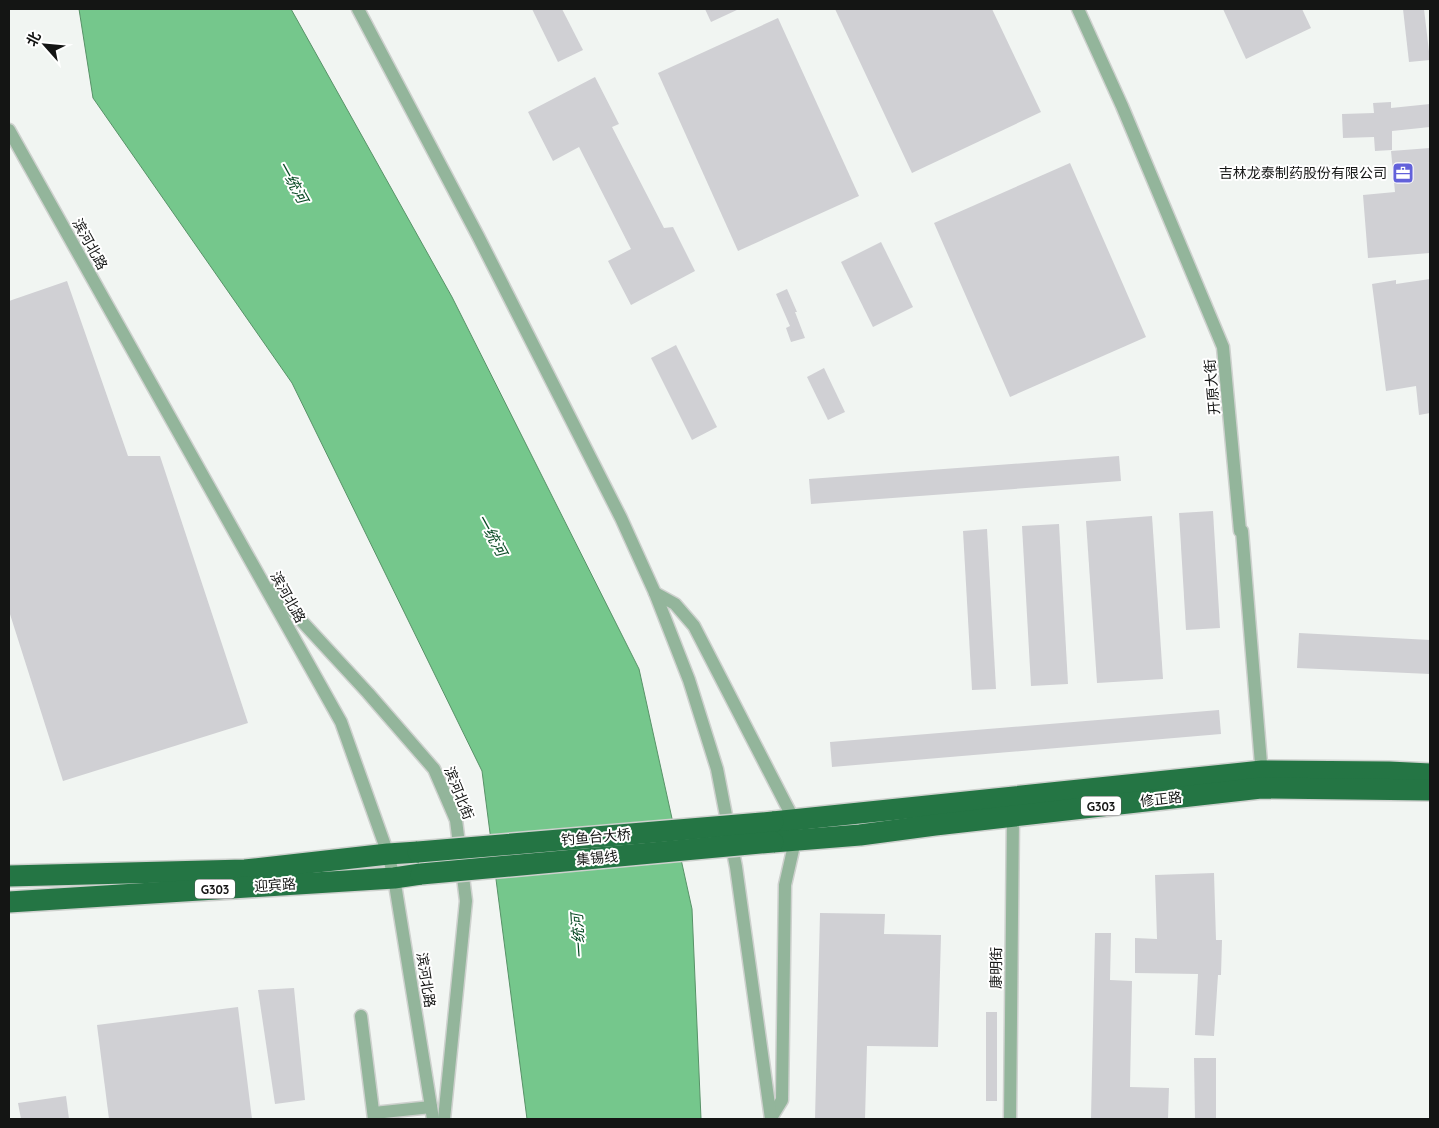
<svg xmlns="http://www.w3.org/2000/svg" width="1439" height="1128" font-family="Quicksand,'Noto Sans SC',sans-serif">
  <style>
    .water { fill: #75c78c; stroke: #589268 }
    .building { fill: #d0d0d4 }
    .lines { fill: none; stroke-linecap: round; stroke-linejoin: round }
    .minor-casing { stroke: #ced1ce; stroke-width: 15 }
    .trunk-casing { stroke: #ced1ce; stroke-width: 24 }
    .minor { stroke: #93b59b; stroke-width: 12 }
    .trunk { stroke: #247544; stroke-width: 21 }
    .trunk-bridge-casing { stroke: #ced1ce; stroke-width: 24; stroke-linecap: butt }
    .trunk-bridge { stroke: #247544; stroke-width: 21 }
    .labels { text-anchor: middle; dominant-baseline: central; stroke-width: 4; stroke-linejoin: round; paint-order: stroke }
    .shield { fill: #fff; stroke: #5a5b5a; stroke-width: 1 }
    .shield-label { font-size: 12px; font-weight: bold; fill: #141514 }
    .poi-label { font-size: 14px; fill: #141514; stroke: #fff; text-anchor: end }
    .street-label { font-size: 14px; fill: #141514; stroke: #fff }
    .water-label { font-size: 15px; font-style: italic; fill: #094a24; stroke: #fff }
  </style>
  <rect width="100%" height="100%" fill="#f1f5f2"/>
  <polygon class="water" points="79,9 291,9 452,297 639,669 692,909 701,1119 527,1119 482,771 292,383 93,98"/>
  <g class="building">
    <polygon points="532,9 562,9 583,50 558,62"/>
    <polygon points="705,9 739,9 711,22"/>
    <polygon points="835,9 992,9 1041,112 912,173"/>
    <polygon points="1223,9 1302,9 1311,28 1246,59"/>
    <polygon points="1403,9 1424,9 1430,60 1409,62"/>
    <polygon points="778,18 859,196 738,251 658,73"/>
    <polygon points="595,77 619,124 612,127 664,228 673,227 695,271 631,305 608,261 631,249 579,147 553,161 528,112"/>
    <polygon points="1391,102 1391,108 1430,104 1430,127 1392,131 1392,150 1375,151 1374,137 1343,138 1342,114 1374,113 1373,103"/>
    <polygon points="1430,148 1430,253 1368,258 1363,195 1395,192 1391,151"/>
    <polygon points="1070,163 1146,337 1010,397 934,223"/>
    <polygon points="881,242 913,307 873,327 841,262"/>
    <polygon points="1430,279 1430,413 1419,415 1416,386 1386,391 1372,284 1396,280 1396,284"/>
    <polygon points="67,281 128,456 160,456 248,723 63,781 9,611 9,301"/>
    <polygon points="787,289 797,312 795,312 805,338 791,342 786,328 790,326 776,294"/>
    <polygon points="676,345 717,427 692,440 651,358"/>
    <polygon points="824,368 845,412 828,420 807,377"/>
    <polygon points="1119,456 1121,481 811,504 809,479"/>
    <polygon points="1213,511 1220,628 1186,630 1179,513"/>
    <polygon points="1152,516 1163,679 1097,683 1086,521"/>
    <polygon points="1059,524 1068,684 1031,686 1022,526"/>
    <polygon points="987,529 996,689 972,690 963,531"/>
    <polygon points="1299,633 1430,640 1430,674 1297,668"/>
    <polygon points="1219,710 1221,734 832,767 830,742"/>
    <polygon points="1214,873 1216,940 1222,940 1221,975 1218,975 1214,1036 1195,1035 1198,974 1135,973 1135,938 1157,939 1155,875"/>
    <polygon points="820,913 885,914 884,934 941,935 938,1047 867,1046 865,1119 815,1119"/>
    <polygon points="1095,933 1111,933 1110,980 1132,981 1130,1087 1169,1088 1168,1119 1091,1119"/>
    <polygon points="294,988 305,1100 275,1104 258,990"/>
    <polygon points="238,1007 252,1119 109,1119 97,1025"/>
    <rect x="986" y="1012" width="11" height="89"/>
    <polygon points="1194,1058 1216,1058 1216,1119 1195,1119"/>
    <polygon points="66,1096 69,1119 21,1119 18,1103"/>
  </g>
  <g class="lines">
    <g class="minor-casing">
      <g id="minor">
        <polyline points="358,9 478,236 621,518 655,593 675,604 694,626 794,820 795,841 785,885 782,1100 771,1118"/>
        <polyline points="1078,9 1122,106 1223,347 1240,531 1242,531 1262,776"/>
        <polyline points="9,130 341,722 388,854 394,878 433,1119"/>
        <polyline points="273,590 368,693 434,769 456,820 466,901 444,1119"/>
        <polyline points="655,593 689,680 717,769 736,867 771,1119"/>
        <polyline points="361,1016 374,1119"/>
        <polyline points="374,1113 431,1107"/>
        <polyline points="1010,1119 1013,816"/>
      </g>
    </g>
    <g class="trunk-casing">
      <g id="trunk">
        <polyline points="773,822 1262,771 1389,772 1430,774"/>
        <polyline points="773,842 860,835 935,825 1261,788 1430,790"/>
        <polyline points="9,876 245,870 388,854 418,852"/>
        <polyline points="9,902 394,878 421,874"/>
      </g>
    </g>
    <use href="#minor" class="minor"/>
    <use href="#trunk" class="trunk"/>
    <g class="trunk-bridge-casing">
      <g id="trunk-bridge">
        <polyline points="418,852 773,822"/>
        <polyline points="421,874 773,842"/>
      </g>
    </g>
    <use href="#trunk-bridge" class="trunk-bridge"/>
  </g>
  <defs>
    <g id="office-square" transform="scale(1.125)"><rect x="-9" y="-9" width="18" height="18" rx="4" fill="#6261da" stroke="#fff"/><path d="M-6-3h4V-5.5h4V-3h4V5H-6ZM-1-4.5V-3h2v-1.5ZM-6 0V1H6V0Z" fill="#fff"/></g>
  </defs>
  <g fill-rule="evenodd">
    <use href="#office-square" x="1403" y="173"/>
  </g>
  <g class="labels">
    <g class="shield">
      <rect x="1081" y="796.5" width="40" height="19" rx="4"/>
      <rect x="195" y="879.5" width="40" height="19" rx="4"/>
    </g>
    <g class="shield-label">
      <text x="1101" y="806">G303</text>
      <text x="215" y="889">G303</text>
    </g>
    <g class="poi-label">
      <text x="1387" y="173">吉林龙泰制药股份有限公司</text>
    </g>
    <g class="street-label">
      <text transform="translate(90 244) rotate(61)">滨河北路</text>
      <text transform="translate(1212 387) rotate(-95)">开原大街</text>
      <text transform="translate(288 597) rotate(61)">滨河北路</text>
      <text transform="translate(459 793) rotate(68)">滨河北街</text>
      <text transform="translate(1161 799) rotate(-6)">修正路</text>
      <text transform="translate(596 837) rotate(-5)">钓鱼台大桥</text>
      <text transform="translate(597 858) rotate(-5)">集锡线</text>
      <text transform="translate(275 885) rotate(-4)">迎宾路</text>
      <text transform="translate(996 968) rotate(-89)">康明街</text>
      <text transform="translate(426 980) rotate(81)">滨河北路</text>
    </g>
    <g class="water-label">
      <text transform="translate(293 182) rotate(61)">一统河</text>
      <text transform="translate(492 535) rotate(61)">一统河</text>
      <text transform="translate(578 936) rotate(-94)">一统河</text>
    </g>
  </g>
  <rect width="1439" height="1128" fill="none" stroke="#141514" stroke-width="20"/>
  <g transform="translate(45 45) rotate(297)" stroke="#ffffff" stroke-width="4" paint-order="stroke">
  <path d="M0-4L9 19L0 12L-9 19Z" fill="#141514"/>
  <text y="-8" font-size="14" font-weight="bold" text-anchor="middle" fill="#141514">北</text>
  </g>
</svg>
